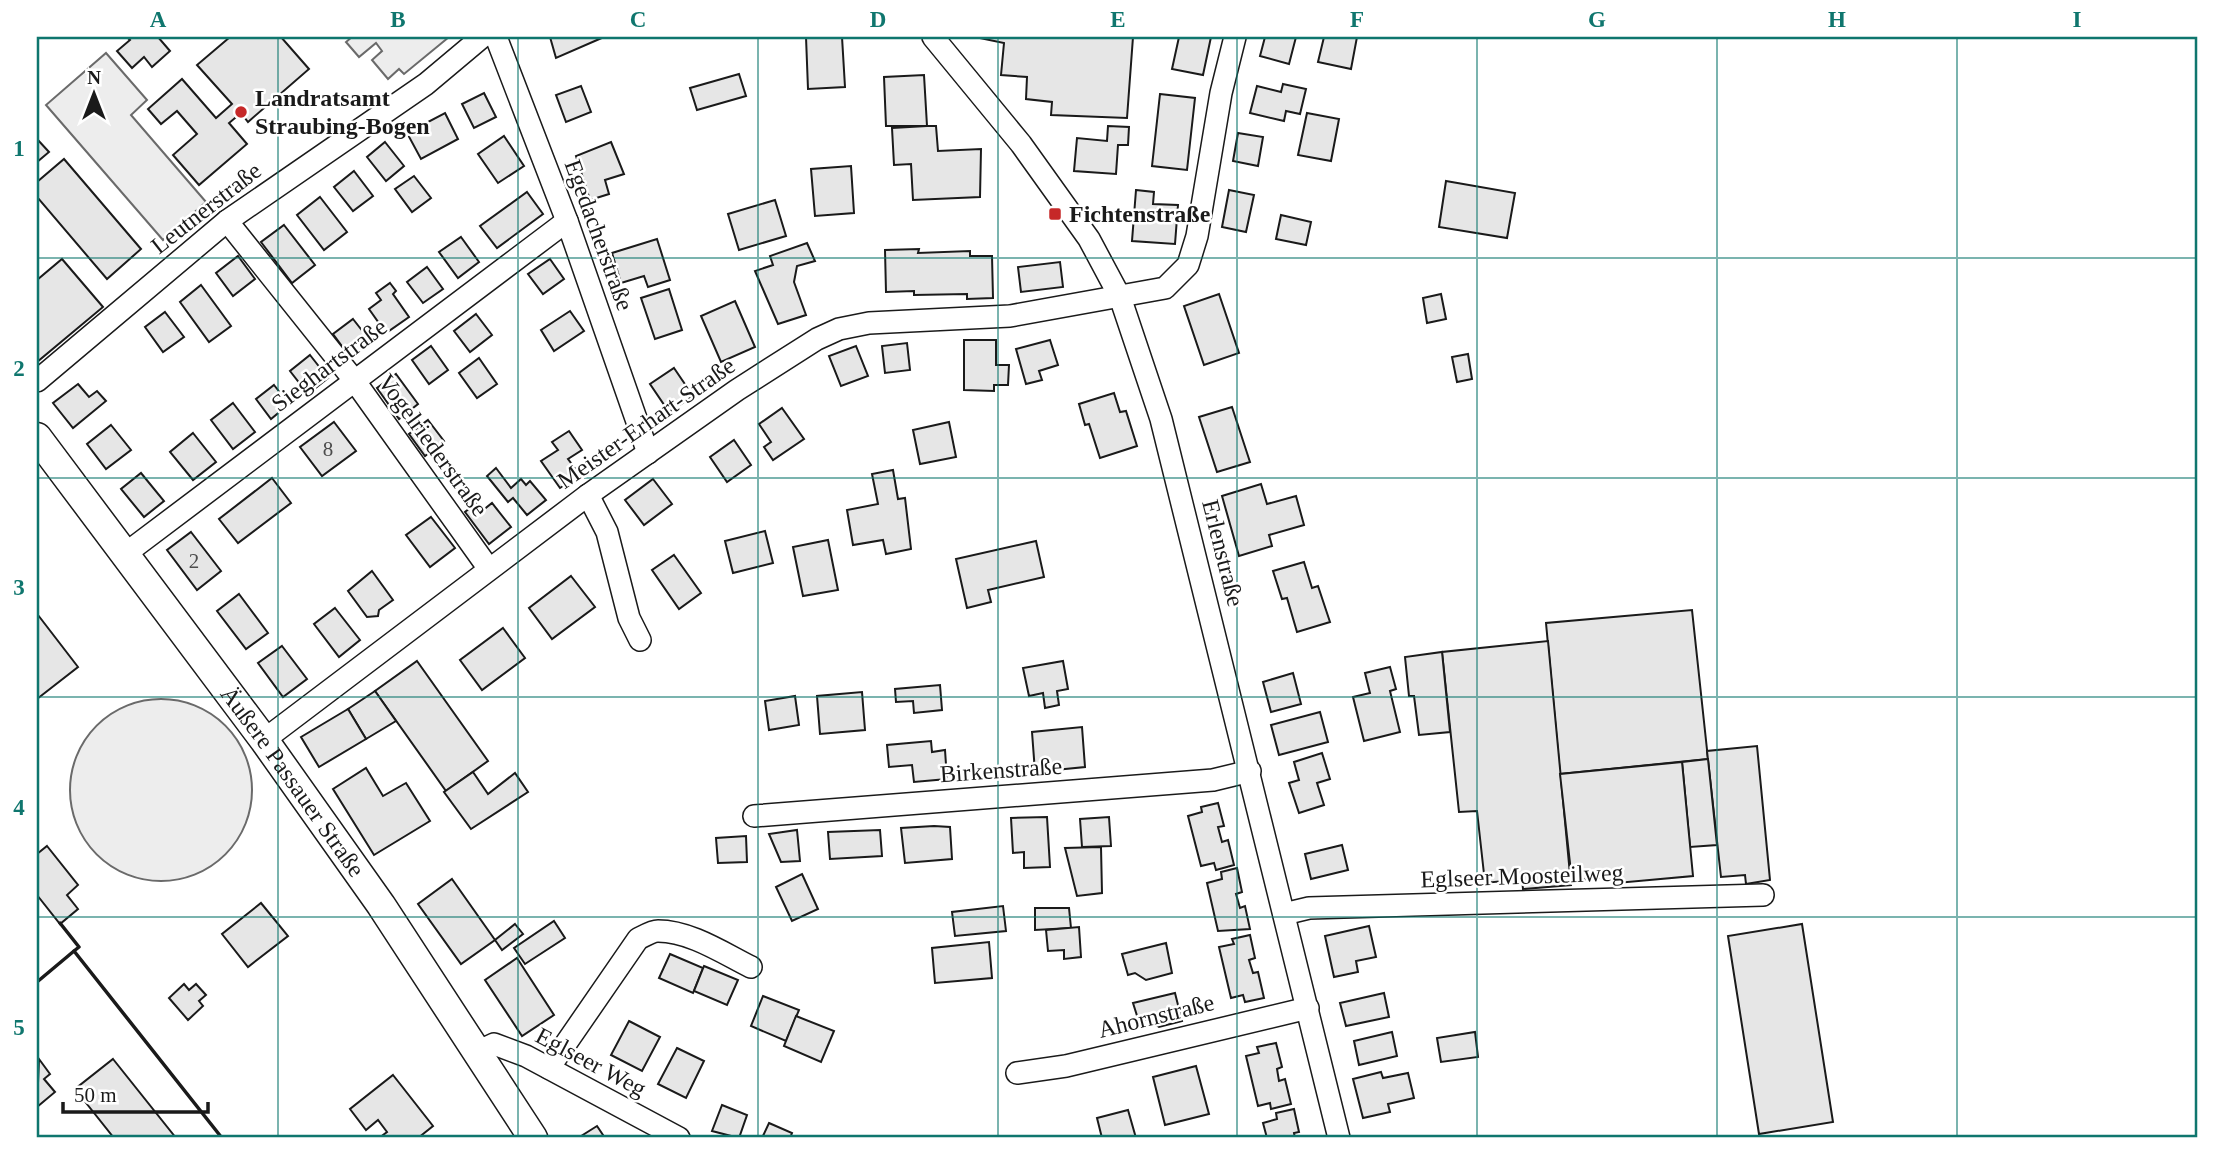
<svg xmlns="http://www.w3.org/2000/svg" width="2235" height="1175" font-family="Georgia,serif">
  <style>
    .built { fill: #ededed; stroke: #6a6a6a; stroke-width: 2 }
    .building { fill: #e6e6e6; stroke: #1a1a1a; stroke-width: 2 }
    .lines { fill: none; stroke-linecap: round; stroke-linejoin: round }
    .minor-casing { stroke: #1a1a1a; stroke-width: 24 }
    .major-casing { stroke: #1a1a1a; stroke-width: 31 }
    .minor { stroke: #fff; stroke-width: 21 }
    .major { stroke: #fff; stroke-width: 28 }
    .wall { stroke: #1a1a1a; stroke-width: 3.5 }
    .grid { fill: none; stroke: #0f766e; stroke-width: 2; stroke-opacity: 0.55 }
    .poi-dot { fill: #c62828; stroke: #fff; stroke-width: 2.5 }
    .labels { text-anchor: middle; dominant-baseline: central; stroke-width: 5; stroke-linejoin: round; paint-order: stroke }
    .number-label { font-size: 21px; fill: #4d4d4d }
    .poi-label { font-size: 24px; font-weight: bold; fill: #1a1a1a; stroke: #fff; text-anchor: start }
    .street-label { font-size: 24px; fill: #1a1a1a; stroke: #fff }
    .neatline { fill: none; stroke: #0f766e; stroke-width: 2.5 }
    .grid-label { font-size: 23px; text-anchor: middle; font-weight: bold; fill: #0f766e }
  </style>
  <rect width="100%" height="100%" fill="#fff"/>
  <g class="built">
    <polygon points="352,37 449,37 404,74 399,69 388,79 372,60 382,51 376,43 359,57 346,42"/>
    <polygon points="106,53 147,100 131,115 206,202 163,240 46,105"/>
    <circle cx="161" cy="790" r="91"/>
  </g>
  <g class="building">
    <polygon points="127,37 158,37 170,51 152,67 144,57 132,68 117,51 130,40"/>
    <polygon points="230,37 281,37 309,69 248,122 241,113 229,123 247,144 199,185 173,155 197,134 177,111 161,124 148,109 182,79 216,118 232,104 197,65"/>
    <polygon points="550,37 604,37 556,58"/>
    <polygon points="806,37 842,37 845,87 808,89"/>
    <polygon points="975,37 1133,37 1127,118 1051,115 1052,102 1026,99 1027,77 1001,75 1004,43"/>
    <polygon points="1179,37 1211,37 1203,75 1172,69"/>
    <polygon points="1265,37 1296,37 1289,64 1260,56"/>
    <polygon points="1324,37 1357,37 1351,69 1318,62"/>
    <polygon points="739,74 746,96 697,110 690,88"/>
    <polygon points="924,75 927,126 886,126 884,77"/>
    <polygon points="1283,84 1306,89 1300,114 1286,111 1284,121 1250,113 1257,86 1281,92"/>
    <polygon points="581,86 591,112 566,122 556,95"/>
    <polygon points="484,93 496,117 474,128 462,104"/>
    <polygon points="1160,94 1195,98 1187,170 1152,166"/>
    <polygon points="445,113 458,139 421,159 407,133"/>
    <polygon points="1307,113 1339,119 1331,161 1298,155"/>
    <polygon points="927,126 936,126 938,151 981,149 980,197 913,200 911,164 894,165 892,128"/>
    <polygon points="1108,126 1129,127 1128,145 1118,145 1116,174 1074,171 1077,138 1107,141"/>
    <polygon points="1238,133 1263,137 1258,166 1233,161"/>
    <polygon points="504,136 524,166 498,183 478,154"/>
    <polygon points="37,139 49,152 37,162"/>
    <polygon points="385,142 404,166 386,181 367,157"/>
    <polygon points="611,142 624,174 605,180 609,194 590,200 576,156"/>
    <polygon points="64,159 141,249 107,279 37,197 37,182"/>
    <polygon points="851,166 854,213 815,216 811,169"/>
    <polygon points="354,171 373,196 353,211 334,187"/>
    <polygon points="414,176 431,198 412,212 395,189"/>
    <polygon points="1446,181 1515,193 1507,238 1439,227"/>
    <polygon points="1136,190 1154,192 1153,204 1178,205 1175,244 1132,241"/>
    <polygon points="1229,190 1254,195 1246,232 1222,227"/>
    <polygon points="527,192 543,214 497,248 480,226"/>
    <polygon points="320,197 347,232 324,250 297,215"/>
    <polygon points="775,200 786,236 739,250 728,214"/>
    <polygon points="1281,215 1311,222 1306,245 1276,239"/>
    <polygon points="284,225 315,265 292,283 261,242"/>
    <polygon points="461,237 479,262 458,278 439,252"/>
    <polygon points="657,239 670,280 648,287 644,276 621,283 612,253"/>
    <polygon points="807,243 815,261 797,266 794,282 806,315 778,324 755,271 773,265 770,256"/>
    <polygon points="919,249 918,253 970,251 970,256 992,256 993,298 967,299 967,294 914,295 914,291 886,292 885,250"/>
    <polygon points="238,256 255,279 233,296 216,273"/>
    <polygon points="62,259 103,307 37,362 37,280"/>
    <polygon points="550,259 564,279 543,294 528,274"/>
    <polygon points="1060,262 1063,287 1021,292 1018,267"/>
    <polygon points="427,267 443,289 423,303 407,282"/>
    <polygon points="390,283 396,291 393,294 409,317 386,333 369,309 381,300 376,293"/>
    <polygon points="201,285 231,326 209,342 180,302"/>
    <polygon points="669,289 682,330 655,339 641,298"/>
    <polygon points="1219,294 1239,353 1204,365 1184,306"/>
    <polygon points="1441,294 1446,319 1427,323 1423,298"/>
    <polygon points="735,301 755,347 721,362 701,316"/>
    <polygon points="570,311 584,331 554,351 541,330"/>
    <polygon points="165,312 184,337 163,352 145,327"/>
    <polygon points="476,314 492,335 470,352 454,331"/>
    <polygon points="353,319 371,342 350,357 333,334"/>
    <polygon points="964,340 996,340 996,365 1009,365 1008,385 994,385 994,391 964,390"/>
    <polygon points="1050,340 1058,365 1039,371 1042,380 1026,384 1016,349"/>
    <polygon points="907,343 910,370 885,373 882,346"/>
    <polygon points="431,346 448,370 429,384 412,360"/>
    <polygon points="856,346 868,376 841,386 829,356"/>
    <polygon points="1468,354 1472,379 1457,382 1452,357"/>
    <polygon points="310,355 328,378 308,394 290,371"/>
    <polygon points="479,358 497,384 477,398 459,373"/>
    <polygon points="674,368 693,396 669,412 650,384"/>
    <polygon points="396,374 418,404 399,419 377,388"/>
    <polygon points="78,384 89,397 97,391 106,401 73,428 53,403"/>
    <polygon points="274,385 289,404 271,419 256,399"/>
    <polygon points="1114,393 1120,412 1126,411 1137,446 1100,458 1089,424 1085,425 1079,404"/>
    <polygon points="233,403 255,432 233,449 211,420"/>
    <polygon points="1232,407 1250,462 1217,472 1199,417"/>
    <polygon points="782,408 804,439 773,460 764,447 771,442 759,424"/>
    <polygon points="428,420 444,441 425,456 409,434"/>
    <polygon points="334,422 356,451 322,476 300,447"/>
    <polygon points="949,422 956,457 920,464 913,430"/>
    <polygon points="111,425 131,450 106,469 87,444"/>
    <polygon points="569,431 582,450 568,459 580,475 560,488 541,461 558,450 552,442"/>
    <polygon points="193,433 216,462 193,480 170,452"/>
    <polygon points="734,440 751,465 727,482 710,457"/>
    <polygon points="496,468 511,488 521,479 526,485 530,481 546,500 527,515 513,498 508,502 487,476"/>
    <polygon points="893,470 898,499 905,498 911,549 886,554 883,540 853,545 847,510 878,504 872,474"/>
    <polygon points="141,473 164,501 144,517 121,489"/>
    <polygon points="272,478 291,503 238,543 219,519"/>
    <polygon points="653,479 672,504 644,525 625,500"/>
    <polygon points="1261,484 1267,504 1296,496 1304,525 1269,535 1272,546 1239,556 1222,496"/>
    <polygon points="476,503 482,511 492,503 511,527 489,544 465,512"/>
    <polygon points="431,517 455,548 430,567 406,535"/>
    <polygon points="765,531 773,563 733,573 725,541"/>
    <polygon points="191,532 221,571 197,590 167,550"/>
    <polygon points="828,540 838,590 803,596 793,547"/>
    <polygon points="1036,541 1044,577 988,590 991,602 967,608 956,559"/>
    <polygon points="674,555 701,593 679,609 652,570"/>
    <polygon points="1304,562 1312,588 1318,586 1330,622 1297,632 1287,598 1282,599 1273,571"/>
    <polygon points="372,571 393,600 379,610 378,616 367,617 348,591"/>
    <polygon points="571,576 595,607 552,639 529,608"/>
    <polygon points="239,594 268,633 246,649 217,611"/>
    <polygon points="335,608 360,640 339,657 314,624"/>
    <polygon points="1692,610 1708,759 1560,774 1546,623"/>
    <polygon points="38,615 78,667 37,699 37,616"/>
    <polygon points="503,628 525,658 482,690 460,660"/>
    <polygon points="1548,641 1571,885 1523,889 1522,879 1485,883 1477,811 1459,812 1442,652"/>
    <polygon points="282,646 307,679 283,697 258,663"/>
    <polygon points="1442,652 1450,732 1419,735 1414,696 1409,696 1405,657"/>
    <polygon points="417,661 488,761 446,791 375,691"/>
    <polygon points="1063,661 1068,689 1057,691 1059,705 1045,708 1043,693 1029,696 1023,668"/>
    <polygon points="1390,667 1396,689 1390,691 1400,732 1364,741 1353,697 1370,693 1365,673"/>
    <polygon points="1293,673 1301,704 1271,712 1263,682"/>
    <polygon points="940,685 942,710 914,713 913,701 896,702 895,689"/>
    <polygon points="375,691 396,721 366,739 348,709"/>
    <polygon points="862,692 865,730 820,734 817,696"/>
    <polygon points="795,696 799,725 769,730 765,701"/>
    <polygon points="348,709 366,739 319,767 301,737"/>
    <polygon points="1320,712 1328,742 1279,755 1271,725"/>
    <polygon points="1082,727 1085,767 1035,772 1032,732"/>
    <polygon points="931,741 932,752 945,750 947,779 914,782 912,765 889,767 887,745"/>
    <polygon points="1757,746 1770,880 1746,884 1745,875 1721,877 1707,751"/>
    <polygon points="1322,753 1330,779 1317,783 1324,805 1299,813 1289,783 1299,780 1294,762"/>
    <polygon points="1708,759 1717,845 1690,847 1682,762"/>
    <polygon points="1682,762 1693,876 1617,883 1616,876 1572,881 1560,774"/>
    <polygon points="366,768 383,796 406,783 430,821 374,855 333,789"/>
    <polygon points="473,772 488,794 515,773 528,792 471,829 444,792"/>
    <polygon points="1218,803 1224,826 1218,827 1222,842 1228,840 1234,865 1216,870 1214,863 1201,866 1188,816 1202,812 1201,807"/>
    <polygon points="1047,817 1050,867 1024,868 1024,852 1013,853 1011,818"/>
    <polygon points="1109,817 1111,846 1082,847 1080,819"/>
    <polygon points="934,826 950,827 952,859 905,863 901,828"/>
    <polygon points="797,830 800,861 781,862 769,834"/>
    <polygon points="880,830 882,856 830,859 828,832"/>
    <polygon points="746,836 747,862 718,863 716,838"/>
    <polygon points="1342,845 1348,870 1311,879 1305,854"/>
    <polygon points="47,846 78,885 67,895 78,909 60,924 37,895 37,854"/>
    <polygon points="1101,847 1102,893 1077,896 1065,848"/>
    <polygon points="1237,868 1242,892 1236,894 1240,908 1245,906 1250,929 1218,931 1207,883 1222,879 1221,872"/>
    <polygon points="802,874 818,909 792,921 776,887"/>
    <polygon points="452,879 495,940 461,964 418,904"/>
    <polygon points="261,903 288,936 248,967 222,934"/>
    <polygon points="1003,906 1006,931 955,936 952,912"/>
    <polygon points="1035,908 1069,908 1071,928 1035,930"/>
    <polygon points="554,921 565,938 525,964 514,948"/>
    <polygon points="515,924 523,934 502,950 495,940"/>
    <polygon points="1802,924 1833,1122 1759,1134 1728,936"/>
    <polygon points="1369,926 1376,957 1356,961 1358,972 1334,977 1325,936"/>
    <polygon points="1079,927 1081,957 1064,959 1064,950 1048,951 1046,930"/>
    <polygon points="1250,935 1255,958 1249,960 1253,973 1258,972 1264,998 1245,1002 1243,995 1231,998 1219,947 1234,944 1232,939"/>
    <polygon points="989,942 992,978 935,983 932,948"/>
    <polygon points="1166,943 1172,973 1146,980 1135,973 1128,975 1122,954"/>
    <polygon points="670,954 703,968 693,993 659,978"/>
    <polygon points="517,958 554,1015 522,1036 485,980"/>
    <polygon points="704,966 738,980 727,1005 694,991"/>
    <polygon points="184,984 189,990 196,984 206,995 199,1001 203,1006 188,1020 169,998"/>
    <polygon points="1175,993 1182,1021 1159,1027 1148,1019 1139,1022 1133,1003"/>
    <polygon points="1384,993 1389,1017 1346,1026 1340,1003"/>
    <polygon points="763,996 799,1010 786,1041 751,1026"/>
    <polygon points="796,1016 834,1031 821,1062 784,1046"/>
    <polygon points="629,1021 660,1037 642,1071 611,1055"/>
    <polygon points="1392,1032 1397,1056 1359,1065 1354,1041"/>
    <polygon points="1475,1032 1478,1057 1441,1062 1437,1038"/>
    <polygon points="1276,1043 1282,1067 1277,1069 1279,1081 1285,1079 1291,1104 1271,1109 1270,1103 1258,1106 1246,1056 1259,1053 1257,1047"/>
    <polygon points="677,1048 704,1061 686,1098 658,1084"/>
    <polygon points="39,1059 50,1074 44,1079 55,1092 37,1107"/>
    <polygon points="113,1059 176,1138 114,1138 75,1089"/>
    <polygon points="1196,1066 1209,1114 1165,1125 1153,1077"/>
    <polygon points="1381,1072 1383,1078 1408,1073 1414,1098 1388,1104 1390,1112 1363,1118 1353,1079"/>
    <polygon points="393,1075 433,1126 418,1138 379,1138 387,1132 378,1120 366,1130 350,1109"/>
    <polygon points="722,1105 747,1115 739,1138 712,1131"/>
    <polygon points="1294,1109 1299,1132 1294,1133 1295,1138 1267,1138 1263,1123 1277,1119 1276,1113"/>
    <polygon points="1128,1110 1136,1138 1102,1138 1097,1118"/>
    <polygon points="769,1123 792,1133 790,1138 762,1138"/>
    <polygon points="597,1126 605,1138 578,1138"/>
  </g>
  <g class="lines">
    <g class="minor-casing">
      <g id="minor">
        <polyline points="496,37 567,221 648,453"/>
        <polyline points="933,37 1021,144 1089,239 1120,297 1161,419 1339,1138"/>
        <polyline points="227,221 354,380 489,569"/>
        <polyline points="37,381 227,221 426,84 482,37"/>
        <polyline points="588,495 607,532 629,618 640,640"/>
        <polyline points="125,554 567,221"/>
        <polyline points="264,740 588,495 737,390 817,339 839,329 869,323 1010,316 1165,288 1188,265 1197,236 1221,93 1235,37"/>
        <polyline points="754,816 1213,780 1250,771"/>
        <polyline points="1284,914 1309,908 1763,895"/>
        <polyline points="477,1052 494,1044 526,1056 679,1138"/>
        <path d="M549,1068L638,939C644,936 652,931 658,931C690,931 723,953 751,967"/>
        <polyline points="1017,1073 1066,1066 1308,1008"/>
      </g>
    </g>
    <g class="major-casing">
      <g id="major">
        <path id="s1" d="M37,437L264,740L381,905L533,1138"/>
      </g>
    </g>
    <use href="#minor" class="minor"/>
    <use href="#major" class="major"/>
    <g class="wall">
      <polyline points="60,923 79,947 74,951 222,1138"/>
      <polyline points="37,982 74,951"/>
    </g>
  </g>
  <path class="grid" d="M278,37V1138M518,37V1138M758,37V1138M998,37V1138M1237,37V1138M1477,37V1138M1717,37V1138M1957,37V1138M37,258H2198M37,478H2198M37,697H2198M37,917H2198"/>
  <g class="poi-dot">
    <circle cx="241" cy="112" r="7"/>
    <rect x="1048" y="207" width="14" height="14" rx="3.5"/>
  </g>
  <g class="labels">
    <g class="number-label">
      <text x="328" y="449">8</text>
      <text x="194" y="561">2</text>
    </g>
    <g class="poi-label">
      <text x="255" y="98">Landratsamt<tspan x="255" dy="28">Straubing-Bogen</tspan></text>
      <text x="1069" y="214">Fichtenstraße</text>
    </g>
    <g class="street-label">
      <text transform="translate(206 208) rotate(-38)">Leutnerstraße</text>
      <text transform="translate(599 235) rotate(70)">Egedacherstraße</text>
      <text transform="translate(329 365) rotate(-37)">Sieghartstraße</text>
      <text transform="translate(646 423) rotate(-35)">Meister-Erhart-Straße</text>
      <text transform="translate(433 445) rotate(54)">Vogelriederstraße</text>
      <text transform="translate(1223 553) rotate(76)">Erlenstraße</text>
      <text transform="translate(1001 770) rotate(-4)">Birkenstraße</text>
      <text stroke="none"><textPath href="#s1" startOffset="429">Äußere Passauer Straße</textPath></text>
      <text transform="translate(1522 876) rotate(-2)">Eglseer Moosteilweg</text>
      <text transform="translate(1156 1016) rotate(-14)">Ahornstraße</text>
      <text transform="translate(591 1062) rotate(28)">Eglseer Weg</text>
    </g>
  </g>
  <rect width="2235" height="1175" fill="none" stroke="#ffffff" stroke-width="77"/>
  <g transform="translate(94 94)" stroke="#ffffff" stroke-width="5" paint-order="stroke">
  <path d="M0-5L12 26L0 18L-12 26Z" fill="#1a1a1a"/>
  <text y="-10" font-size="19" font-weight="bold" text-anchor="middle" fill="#1a1a1a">N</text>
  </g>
  <path d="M63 1102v10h145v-10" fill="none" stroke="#1a1a1a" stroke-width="3.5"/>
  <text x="74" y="1102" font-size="21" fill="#1a1a1a" stroke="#ffffff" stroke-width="5" paint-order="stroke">50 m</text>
  <rect x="38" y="38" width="2158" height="1098" class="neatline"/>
  <g class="grid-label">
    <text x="158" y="27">A</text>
    <text x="398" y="27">B</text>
    <text x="638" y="27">C</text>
    <text x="878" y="27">D</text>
    <text x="1118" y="27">E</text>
    <text x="1357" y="27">F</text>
    <text x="1597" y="27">G</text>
    <text x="1837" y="27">H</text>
    <text x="2077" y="27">I</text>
    <text x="19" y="156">1</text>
    <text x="19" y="376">2</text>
    <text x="19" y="595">3</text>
    <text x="19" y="815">4</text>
    <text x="19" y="1035">5</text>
  </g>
</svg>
